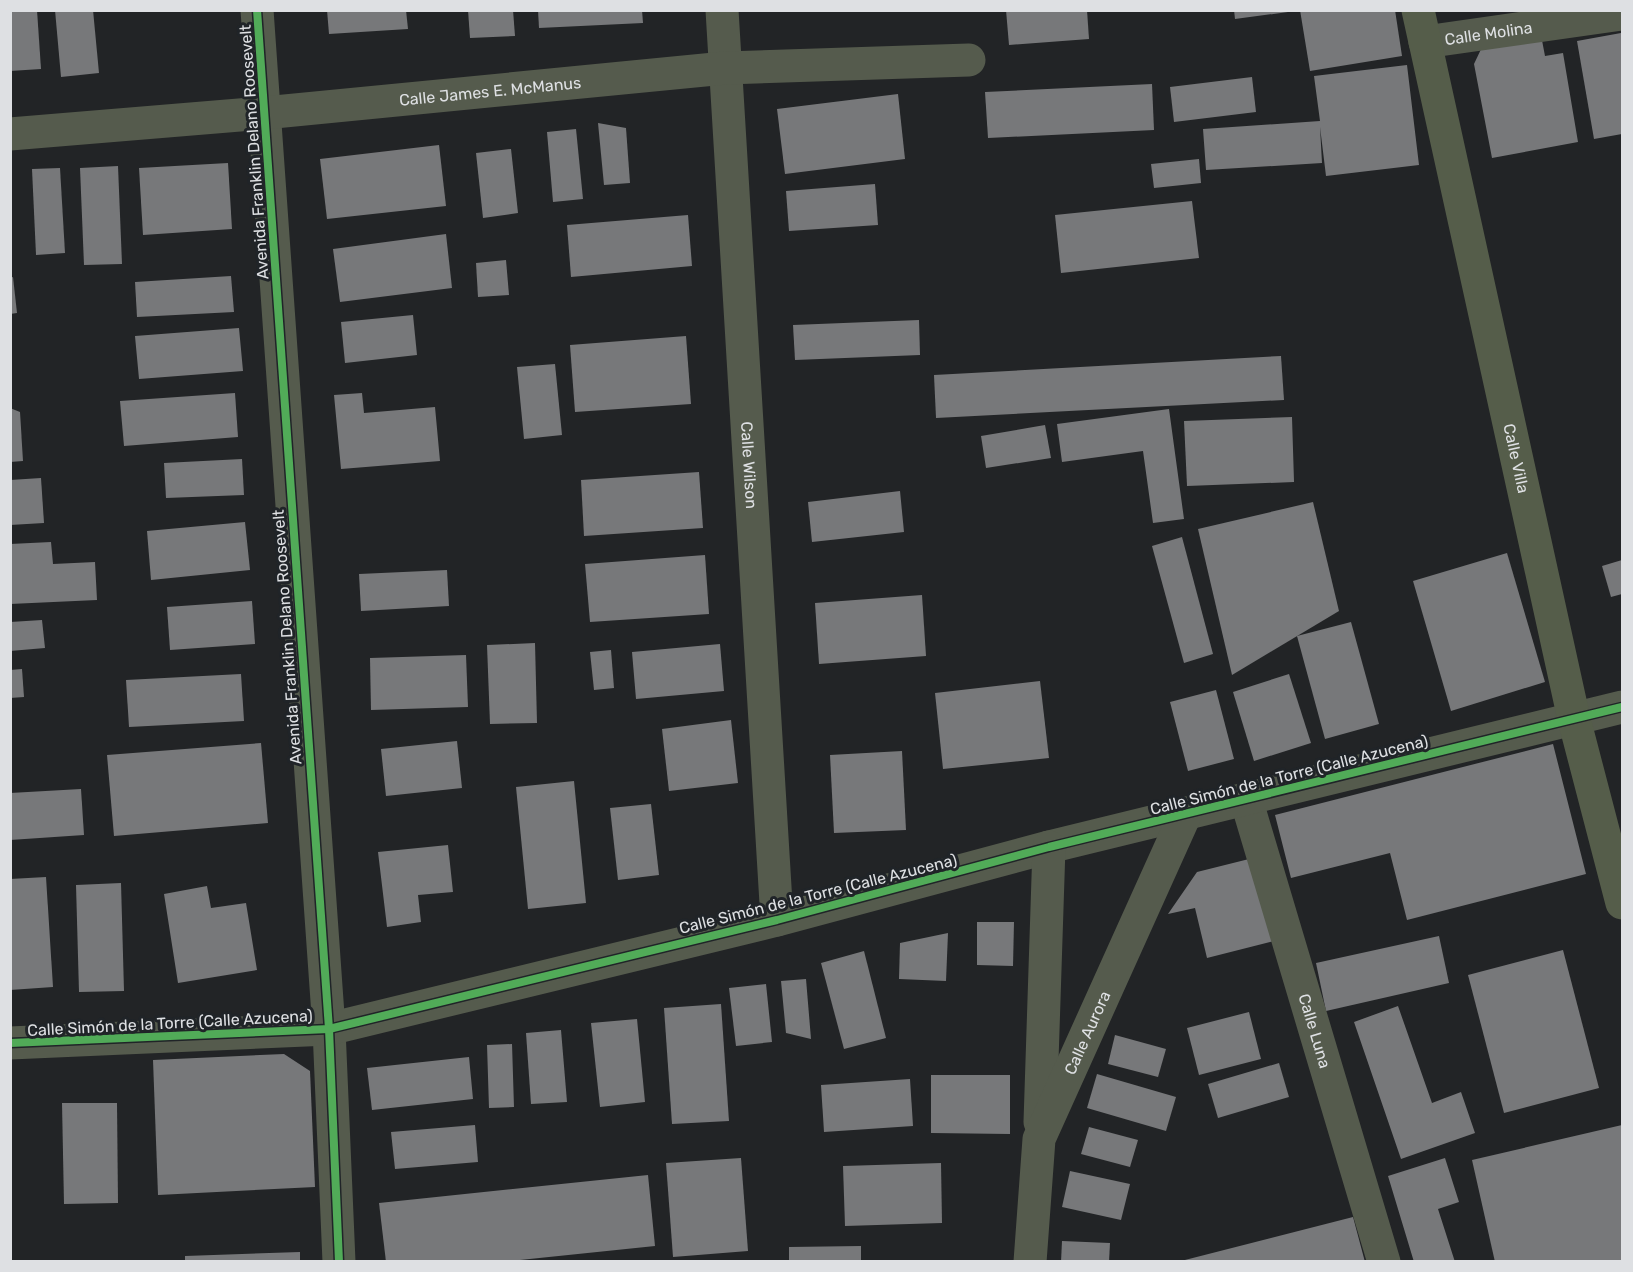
<svg xmlns="http://www.w3.org/2000/svg" width="1633" height="1272" font-family="Rubik,sans-serif">
  <style>
    .building { fill: #77787a }
    .lines { fill: none; stroke-linecap: round; stroke-linejoin: round }
    .minor { stroke: #555b4d; stroke-width: 33 }
    .major { stroke: #555d4a; stroke-width: 33 }
    .cycleway-casing { stroke: #202428; stroke-width: 11 }
    .cycleway { stroke: #51ab58; stroke-width: 8 }
    .labels { text-anchor: middle; dominant-baseline: central; stroke-width: 6; stroke-linejoin: round; paint-order: stroke }
    .street-label { font-size: 16px; fill: #dee0e3; stroke: #202428 }
  </style>
  <rect width="100%" height="100%" fill="#222426"/>
  <g class="building">
    <polygon points="10,10 37,10 41,69 10,71"/>
    <polygon points="55,10 93,10 99,73 61,77"/>
    <polygon points="327,10 406,10 408,29 329,34"/>
    <polygon points="468,10 513,10 515,36 470,38"/>
    <polygon points="538,10 642,10 643,23 539,28"/>
    <polygon points="1006,10 1087,10 1089,39 1009,45"/>
    <polygon points="1234,10 1288,10 1288,12 1235,19"/>
    <polygon points="1300,10 1395,10 1402,56 1310,71"/>
    <polygon points="1621,33 1622,134 1594,139 1577,41"/>
    <polygon points="1541,35 1545,56 1563,53 1578,142 1492,158 1474,64 1483,45"/>
    <polygon points="1407,65 1419,165 1326,176 1320,127 1322,163 1206,170 1203,129 1320,121 1314,76"/>
    <polygon points="1252,77 1256,112 1174,122 1170,87"/>
    <polygon points="1152,84 1154,130 988,138 985,92"/>
    <polygon points="898,94 905,159 785,174 777,109"/>
    <polygon points="598,123 626,128 630,183 604,185"/>
    <polygon points="576,129 583,199 553,202 547,132"/>
    <polygon points="439,145 446,206 327,219 320,159"/>
    <polygon points="511,149 518,213 483,218 476,153"/>
    <polygon points="1199,159 1201,183 1154,188 1151,164"/>
    <polygon points="228,163 232,229 143,235 139,168"/>
    <polygon points="118,166 122,264 84,265 80,168"/>
    <polygon points="60,168 65,253 36,255 32,169"/>
    <polygon points="875,184 878,225 789,231 786,191"/>
    <polygon points="1192,201 1199,258 1061,273 1055,215"/>
    <polygon points="688,215 692,266 571,277 567,225"/>
    <polygon points="446,234 452,288 340,302 333,249"/>
    <polygon points="506,260 509,295 478,297 476,263"/>
    <polygon points="231,276 234,312 137,317 135,282"/>
    <polygon points="13,277 17,313 10,314 10,278"/>
    <polygon points="413,315 417,355 345,363 341,322"/>
    <polygon points="919,320 920,355 795,360 793,325"/>
    <polygon points="239,328 243,371 139,379 135,336"/>
    <polygon points="686,336 691,404 575,412 570,345"/>
    <polygon points="1281,356 1284,400 936,418 934,375"/>
    <polygon points="555,364 562,435 524,439 517,367"/>
    <polygon points="235,393 238,437 124,446 120,401"/>
    <polygon points="362,393 364,413 435,407 440,461 341,469 334,395"/>
    <polygon points="10,408 20,412 23,461 10,462"/>
    <polygon points="1169,409 1184,519 1153,523 1143,451 1062,462 1057,424"/>
    <polygon points="1292,417 1294,482 1187,486 1184,421"/>
    <polygon points="1045,425 1051,458 986,468 981,436"/>
    <polygon points="242,459 244,495 166,498 164,463"/>
    <polygon points="699,472 703,528 584,536 581,480"/>
    <polygon points="41,478 44,523 10,525 10,480"/>
    <polygon points="900,491 904,532 812,542 808,502"/>
    <polygon points="1313,502 1339,611 1232,675 1198,529"/>
    <polygon points="245,522 250,570 151,580 147,531"/>
    <polygon points="1182,537 1213,654 1184,663 1152,546"/>
    <polygon points="51,542 53,564 95,562 97,600 10,604 10,544"/>
    <polygon points="1507,553 1545,682 1451,711 1413,581"/>
    <polygon points="705,555 709,614 590,622 585,564"/>
    <polygon points="1622,560 1622,594 1611,597 1602,566"/>
    <polygon points="447,570 449,606 361,611 359,574"/>
    <polygon points="922,595 926,656 819,664 815,603"/>
    <polygon points="252,601 255,644 170,650 167,607"/>
    <polygon points="42,620 45,648 10,651 10,622"/>
    <polygon points="1351,622 1379,724 1325,739 1297,636"/>
    <polygon points="535,643 537,723 490,724 487,645"/>
    <polygon points="720,644 724,691 636,699 632,652"/>
    <polygon points="611,650 614,688 594,690 590,652"/>
    <polygon points="466,655 468,707 371,710 370,658"/>
    <polygon points="22,669 24,697 10,698 10,670"/>
    <polygon points="241,674 244,721 129,727 126,680"/>
    <polygon points="1289,674 1311,743 1254,761 1233,692"/>
    <polygon points="1040,681 1049,758 943,769 935,693"/>
    <polygon points="1216,690 1234,759 1188,771 1170,702"/>
    <polygon points="731,720 738,783 669,791 662,729"/>
    <polygon points="457,741 462,788 386,796 381,749"/>
    <polygon points="261,743 268,823 114,836 107,755"/>
    <polygon points="1553,744 1586,874 1407,920 1390,853 1291,878 1275,815"/>
    <polygon points="902,751 906,830 834,833 830,755"/>
    <polygon points="574,781 586,903 528,909 516,787"/>
    <polygon points="81,789 84,835 10,840 10,793"/>
    <polygon points="651,804 659,875 618,880 610,808"/>
    <polygon points="448,845 453,892 418,895 421,922 387,927 378,852"/>
    <polygon points="1253,858 1274,941 1207,958 1195,908 1168,914 1197,872"/>
    <polygon points="46,877 53,987 10,990 10,879"/>
    <polygon points="121,883 124,991 79,992 76,885"/>
    <polygon points="207,886 211,908 246,903 257,970 178,983 164,894"/>
    <polygon points="977,922 1014,922 1013,966 977,965"/>
    <polygon points="948,933 946,981 899,979 900,943"/>
    <polygon points="1439,936 1449,983 1326,1011 1316,963"/>
    <polygon points="1563,950 1599,1088 1504,1113 1468,975"/>
    <polygon points="864,951 886,1038 844,1049 821,963"/>
    <polygon points="806,979 811,1039 786,1033 781,981"/>
    <polygon points="766,984 772,1042 736,1046 729,988"/>
    <polygon points="721,1004 729,1121 672,1124 664,1008"/>
    <polygon points="1398,1006 1432,1103 1461,1092 1475,1133 1401,1159 1354,1022"/>
    <polygon points="1249,1012 1261,1059 1199,1075 1187,1028"/>
    <polygon points="637,1019 645,1102 600,1107 591,1023"/>
    <polygon points="561,1030 567,1102 531,1104 526,1033"/>
    <polygon points="1115,1035 1166,1049 1158,1077 1108,1064"/>
    <polygon points="512,1044 514,1107 489,1108 487,1045"/>
    <polygon points="284,1054 310,1071 315,1187 158,1195 153,1060"/>
    <polygon points="469,1057 473,1099 372,1110 367,1068"/>
    <polygon points="1279,1063 1289,1097 1218,1118 1208,1084"/>
    <polygon points="1097,1074 1176,1097 1166,1131 1087,1108"/>
    <polygon points="931,1075 1010,1075 1010,1134 931,1133"/>
    <polygon points="910,1079 913,1126 824,1132 821,1085"/>
    <polygon points="62,1103 117,1103 118,1203 64,1204"/>
    <polygon points="475,1125 478,1162 395,1169 391,1132"/>
    <polygon points="1622,1125 1622,1262 1495,1262 1472,1160"/>
    <polygon points="1089,1127 1138,1140 1130,1167 1081,1154"/>
    <polygon points="741,1158 748,1251 673,1257 666,1163"/>
    <polygon points="1445,1158 1459,1202 1438,1209 1455,1262 1414,1262 1388,1176"/>
    <polygon points="941,1163 942,1223 845,1226 843,1166"/>
    <polygon points="1070,1171 1130,1184 1121,1220 1062,1207"/>
    <polygon points="648,1175 655,1246 500,1262 386,1262 379,1203"/>
    <polygon points="1353,1217 1365,1262 1181,1262 1181,1261"/>
    <polygon points="1062,1241 1110,1243 1109,1262 1061,1262"/>
    <polygon points="861,1246 861,1262 789,1262 789,1247"/>
    <polygon points="300,1252 300,1262 185,1262 185,1256"/>
  </g>
  <g class="lines">
    <g class="minor">
      <polyline points="257,10 329,1029 339,1262"/>
      <path id="s1" d="M722,10L777,920"/>
      <path id="s2" d="M1425,42L1622,14"/>
      <path id="s3" d="M10,134L264,113L725,68L969,60"/>
      <path id="s4" d="M1246,799L1384,1262"/>
      <polyline points="10,1043 329,1029 777,920 1049,847 1622,707"/>
      <polyline points="1040,1122 1049,847"/>
      <path id="s5" d="M1030,1262L1039,1139L1186,813"/>
    </g>
    <path class="major" id="s6" d="M1418,10L1574,719L1622,903"/>
    <g class="cycleway-casing">
      <g id="cycleway">
        <polyline points="257,10 329,1029 339,1262"/>
        <polyline points="10,1043 329,1029 777,920 1049,847 1622,707"/>
      </g>
    </g>
    <use href="#cycleway" class="cycleway"/>
  </g>
  <g class="labels">
    <g class="street-label">
      <text stroke="none"><textPath href="#s2" startOffset="64">Calle Molina</textPath></text>
      <text stroke="none"><textPath href="#s3" startOffset="482">Calle James E. McManus</textPath></text>
      <text transform="translate(254 152) rotate(-94)">Avenida Franklin Delano Roosevelt</text>
      <text stroke="none"><textPath href="#s6" startOffset="459">Calle Villa</textPath></text>
      <text stroke="none"><textPath href="#s1" startOffset="456">Calle Wilson</textPath></text>
      <text transform="translate(287 637) rotate(-94)">Avenida Franklin Delano Roosevelt</text>
      <text transform="translate(1289 775) rotate(-14)">Calle Simón de la Torre (Calle Azucena)</text>
      <text transform="translate(818 894) rotate(-14)">Calle Simón de la Torre (Calle Azucena)</text>
      <text transform="translate(170 1023) rotate(-3)">Calle Simón de la Torre (Calle Azucena)</text>
      <text stroke="none"><textPath href="#s4" startOffset="242">Calle Luna</textPath></text>
      <text stroke="none"><textPath href="#s5" startOffset="240">Calle Aurora</textPath></text>
    </g>
  </g>
  <rect width="1633" height="1272" fill="none" stroke="#dee0e3" stroke-width="24"/>
</svg>
